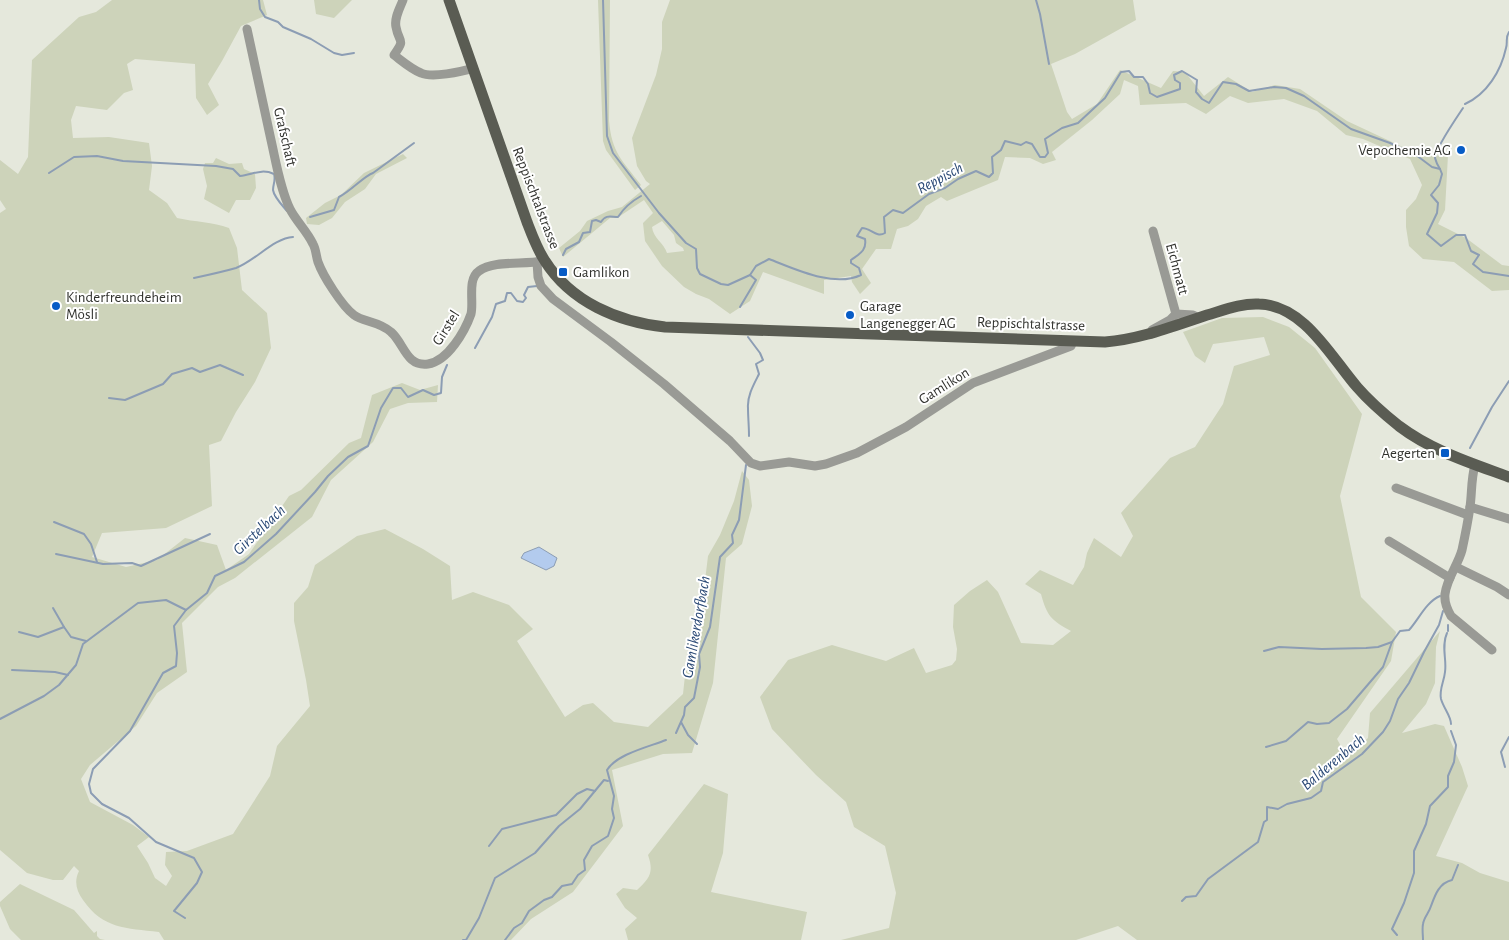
<svg xmlns="http://www.w3.org/2000/svg" width="1509" height="940" font-family="'Alegreya Sans',sans-serif">
  <style>
    .green { fill: #cdd3ba; fill-rule: evenodd }
    .water { fill: #b3cbee; stroke: #8c9db4 }
    .lines { fill: none; stroke-linecap: round; stroke-linejoin: round }
    .stream { stroke: #8c9db4; stroke-width: 2 }
    .minor { stroke: #999a95; stroke-width: 9 }
    .major { stroke: #5a5c53; stroke-width: 11 }
    .poi-dot { fill: #075cc6; stroke: #fff; stroke-width: 2 }
    .labels { text-anchor: middle; dominant-baseline: central; stroke-width: 4; stroke-linejoin: round; paint-order: stroke }
    .street-label { font-size: 15px; fill: #31322e; stroke: #fff }
    .poi-label { font-size: 15px; fill: #31322e; stroke: #fff; text-anchor: start }
    .water-label { font-size: 16px; font-style: italic; fill: #294875; stroke: #fff }
  </style>
  <rect width="100%" height="100%" fill="#e5e8dc"/>
  <g class="green">
    <path d="M112,0H263L267,15L241,26L222,61L208,84L219,105L207,115L196,98L195,64L135,59L127,64L133,90L124,93L107,110L76,106L71,120L73,138L109,137L149,143L152,166L149,190L167,203L177,218C195,222 213,222 229,228L237,248L242,290L267,313L271,348L255,382L236,412L221,441L209,445L212,506L166,528L102,533L92,557L126,567L157,560L185,538L217,545L226,570L249,554L289,496L301,490L349,443L361,438L372,395L402,383L420,390L438,385L437,402L408,403L390,409L373,442L331,480L312,517L235,578L218,587L182,623L187,672L157,693L136,726L90,765L81,779L90,802L133,825L149,837L137,846L148,863L155,878L166,886L172,876L165,865L166,852L187,851L233,834L270,776L277,746L310,706L306,680L294,621V603L308,587L315,565L357,536L385,529L423,549L450,566L452,600L473,592L509,605L533,629L517,641L565,717L583,705L593,703L614,722L648,727L683,694L688,648L701,614L708,556L720,535L734,501L742,471L749,480L752,506L742,544L726,558L713,683L692,753L663,754L612,770L623,826L573,892L531,919L511,940H164L159,932C126,928 103,929 83,900C76,890 74,881 79,871L74,866L63,880H53L27,873L0,850V213L6,209L0,200V160L18,174L28,157L32,60L79,17L96,12Z"/>
    <polygon points="314,0 352,0 334,18 316,14"/>
    <path d="M598,0H610L609,121C612,153 622,160 641,185L635,190L606,150L603,141Z"/>
    <path d="M670,0H1133L1136,20L1075,54L1051,64L1067,112L1072,119L1097,104L1120,70L1161,88L1173,71L1185,72L1204,96L1228,77L1252,92L1275,85L1300,89L1347,121L1422,156L1448,155L1445,210L1438,224L1466,238L1502,265L1509,266V290L1492,291L1454,262L1423,259L1409,246L1406,227V210L1416,199L1422,185L1410,159L1363,139L1346,135L1317,111L1284,99L1248,103L1230,96L1206,114L1186,103L1140,105L1138,86L1124,80L1120,94L1092,120L1052,152L1056,160L1043,164L1030,158L1005,157L998,180L947,201L941,197L926,206L918,219L908,226L897,229L891,249H876L862,269L871,283L860,294L852,282L851,276L824,280V294L763,272L750,301L730,314L709,299L696,294L684,287L662,266L645,241L643,223L653,213L644,200L617,218H610L563,257L559,248L580,231L587,221L608,211L622,207L650,184L646,181L637,166L632,138L656,75L662,49V22ZM662,221L674,235L676,243L683,248L684,251L667,253C664,243 653,238 652,227Z"/>
    <polygon points="403,154 407,158 376,174 365,189 345,202 332,218 319,225 307,224 306,218 325,203 341,195 364,173"/>
    <polygon points="216,158 229,164 242,163 244,169 255,174 256,188 250,200 236,200 229,213 204,199 207,186 203,169 205,163 213,163"/>
    <path d="M1263,317L1289,327L1315,348L1362,414L1340,496L1361,597L1396,632L1391,661L1337,739L1347,757L1368,738L1370,713L1440,631L1436,647L1435,683L1426,704L1402,733L1435,724L1444,726L1462,767L1468,786L1436,856L1462,863L1480,873L1509,882V940H1137L1118,926L1076,940H841L889,928L896,893L885,846L854,827L846,802L816,775L772,729L760,697L788,660L832,645L886,661L914,648L926,673L952,665L956,660L957,649L953,627L954,605L970,591L987,580L998,592L1021,643L1053,645L1071,631C1051,620 1047,616 1041,594L1025,584L1040,570L1073,585L1084,567L1087,553L1094,538L1121,557L1133,536L1121,513L1170,458L1195,447L1223,404L1234,366L1270,355L1264,337L1213,344L1205,363L1195,356L1183,332L1222,318Z"/>
    <path d="M704,784L728,794L723,853L711,892L807,912L801,940H628L625,929L637,918L625,908L616,894L623,888L637,890C650,878 654,872 648,855Z"/>
    <polygon points="20,884 74,910 94,933 97,931 97,936 100,939 105,940 21,940 10,929 0,906 0,902"/>
  </g>
  <polygon class="water" points="539,547 557,558 554,566 546,570 521,558 524,553"/>
  <g class="lines">
    <g class="stream">
      <polyline points="259,0 260,9 265,17 278,22 283,27 311,39 334,53 342,55 354,53"/>
      <path d="M603,0L607,136L613,153L659,213L686,243L696,249L697,268L700,274L721,284L728,285L750,275L756,266L769,259C795,269 834,288 861,275L859,268L851,263V260C859,254 867,251 865,239L857,236L862,228C871,228 876,238 885,233L884,217L893,210L903,213L929,194L945,188L958,179L976,171L989,177L993,173L992,157L1001,150L1005,141L1021,145L1026,142L1032,144L1040,157H1045L1048,153L1045,139L1062,128L1078,123L1105,98L1121,72L1129,71L1134,77H1143L1148,84L1150,93L1157,97L1180,89V83L1175,80L1174,75L1182,71L1197,80L1196,92L1202,99L1209,103L1223,82L1236,84L1249,91L1274,87L1286,88L1304,96L1351,129L1390,143L1416,155L1432,167L1440,169L1442,174L1439,185L1431,195L1438,203L1437,213L1427,234L1441,246L1456,235H1465L1471,251L1479,255L1473,264L1483,272L1509,276"/>
      <polyline points="1036,0 1040,14 1049,64"/>
      <path d="M1465,104C1487,94 1501,71 1506,48C1508,42 1505,38 1509,32"/>
      <path d="M1440,169C1438,166 1436,162 1435,158C1435,149 1457,117 1463,108"/>
      <path d="M49,173L74,157L97,156L123,161L216,166L233,169L240,176C252,175 261,168 274,174C276,180 273,184 273,190C274,197 282,205 287,211"/>
      <path d="M310,217L334,210L339,197C351,191 364,176 373,173L414,143"/>
      <path d="M563,255L566,249L579,242L583,233L590,232L592,221L596,220L601,222C606,214 611,217 618,217C623,209 632,201 641,196"/>
      <path d="M194,278C208,275 222,272 236,268C255,261 274,238 293,237"/>
      <polyline points="740,307 756,280 750,275"/>
      <path d="M748,337L760,353L763,360L756,364L759,374C754,384 747,396 748,408C748,417 749,426 749,436"/>
      <polyline points="475,348 492,317 496,304 505,301 507,293 511,293 517,301 523,302 526,298 524,295 528,287 537,286"/>
      <polyline points="109,398 125,400 163,384 172,374 192,368 200,372 220,365 243,375"/>
      <polyline points="1470,448 1492,407 1509,381"/>
      <polyline points="54,522 84,534 91,544 97,562"/>
      <polyline points="56,554 103,564 132,563 141,566 210,534"/>
      <polyline points="53,608 64,627"/>
      <polyline points="1448,631 1448,625"/>
      <polyline points="19,632 38,637 64,627 71,637 86,641"/>
      <path d="M1447,633C1441,646 1447,660 1445,672C1444,682 1439,689 1441,699C1444,709 1451,716 1451,724"/>
      <polyline points="1264,651 1279,647 1322,649 1366,648 1378,647 1392,642"/>
      <polyline points="12,670 55,672 68,675"/>
      <polyline points="0,719 44,696 59,685 76,665 83,644 138,603 166,600 186,610 207,593 215,576 244,562 276,534 315,492 328,476 348,457 368,446 381,408 393,388 401,388 408,397 423,390 434,395 441,393 442,377 447,365"/>
      <polyline points="681,722 688,735 697,744"/>
      <polyline points="676,733 684,715 685,707 694,698 700,667 699,654 710,627 720,557 733,543 732,535 739,520 746,465"/>
      <path d="M1266,747L1286,741L1308,722L1317,724L1329,723L1347,709L1383,667L1392,642L1400,631L1409,630C1419,619 1426,602 1440,596"/>
      <polyline points="1505,767 1501,752 1509,737"/>
      <polyline points="489,846 502,829 556,815 577,794 587,789 595,791"/>
      <polyline points="1182,901 1186,897 1196,896 1208,879 1258,842 1264,822 1267,820 1267,807 1278,809 1287,804 1311,798 1321,791 1323,782 1362,754 1383,732 1390,721 1398,699 1409,683 1424,652 1439,625 1443,611"/>
      <polyline points="185,918 174,911 197,883 202,872 194,858 156,842 129,818 102,804 91,793 89,784 93,769 130,731 163,673 176,666 177,653 174,626 186,610"/>
      <polyline points="1397,935 1392,929 1404,903 1414,873 1414,851 1426,824 1430,806 1448,787 1448,776 1454,762 1456,745 1451,731"/>
      <polyline points="463,940 466,940 479,918 495,878 535,853 559,826 580,809 604,780 608,781"/>
      <path d="M505,940L514,928L522,923L529,911L544,900L552,897L562,886L572,884L578,875L585,870L584,860L592,846L608,836L614,818L612,809L614,796L607,770C617,754 648,747 666,740"/>
      <path d="M1423,940C1423,935 1422,929 1423,924C1424,917 1429,913 1431,906C1435,895 1439,883 1452,880L1458,865"/>
    </g>
    <g class="minor">
      <path d="M403,0C400,8 394,18 396,27C399,44 406,38 394,55C402,61 411,69 421,73C432,78 461,72 473,68"/>
      <path d="M247,29C255,66 263,103 271,140C276,162 280,188 290,209C296,221 307,231 313,244C316,249 316,256 318,262C323,276 342,306 354,315C363,322 379,321 391,332C404,343 406,367 428,364C448,361 465,331 471,314C474,302 467,279 479,271C494,260 524,265 542,261"/>
      <polyline points="1153,231 1176,314 1193,315 1199,318"/>
      <polyline points="537,262 538,277 541,286 553,299 611,342 664,384 730,441 751,463 760,466 789,462 815,466 826,464 857,453 906,427 973,383 1071,346 1073,341"/>
      <polyline points="1152,330 1170,320 1176,314"/>
      <path d="M1475,465C1471,479 1472,493 1470,507C1468,521 1465,536 1462,550C1458,565 1447,578 1445,594C1444,602 1447,609 1451,616L1492,650"/>
      <polyline points="1396,488 1468,515"/>
      <polyline points="1470,507 1509,519"/>
      <polyline points="1389,541 1450,578"/>
      <polyline points="1456,567 1497,587 1509,595"/>
    </g>
    <path class="major" d="M449,0L527,222C532,235 537,249 545,261C571,302 618,322 665,327L1105,342C1141,339 1173,326 1207,315C1224,310 1242,303 1259,304C1304,305 1331,357 1357,387C1370,402 1384,414 1399,426C1432,451 1471,463 1509,477"/>
  </g>
  <g class="poi-dot">
    <circle cx="1461" cy="150" r="5"/>
    <rect x="558" y="267" width="10" height="10" rx="2.5"/>
    <circle cx="56" cy="306" r="5"/>
    <circle cx="850" cy="315" r="5"/>
    <rect x="1440" y="448" width="10" height="10" rx="2.5"/>
  </g>
  <g class="labels">
    <g class="street-label">
      <text transform="translate(285 137) rotate(77)">Grafschaft</text>
      <text transform="translate(536 198) rotate(69)">Reppischtalstrasse</text>
      <text transform="translate(1177 269) rotate(75)">Eichmatt</text>
      <text transform="translate(1031 324) rotate(2)">Reppischtalstrasse</text>
      <text transform="translate(446 328) rotate(-58)">Girstel</text>
      <text transform="translate(944 386) rotate(-32)">Gamlikon</text>
    </g>
    <g class="poi-label">
      <text x="1451" y="150" text-anchor="end">Vepochemie AG</text>
      <text x="573" y="272">Gamlikon</text>
      <text x="66" y="297">Kinderfreundeheim<tspan x="66" dy="17">Mösli</tspan></text>
      <text x="860" y="306">Garage<tspan x="860" dy="17">Langenegger AG</tspan></text>
      <text x="1435" y="453" text-anchor="end">Aegerten</text>
    </g>
    <g class="water-label">
      <text transform="translate(940 178) rotate(-28)">Reppisch</text>
      <text transform="translate(259 530) rotate(-43)">Girstelbach</text>
      <text transform="translate(696 627) rotate(-80)">Gamlikerdorfbach</text>
      <text transform="translate(1333 762) rotate(-40)">Balderenbach</text>
    </g>
  </g>
</svg>
